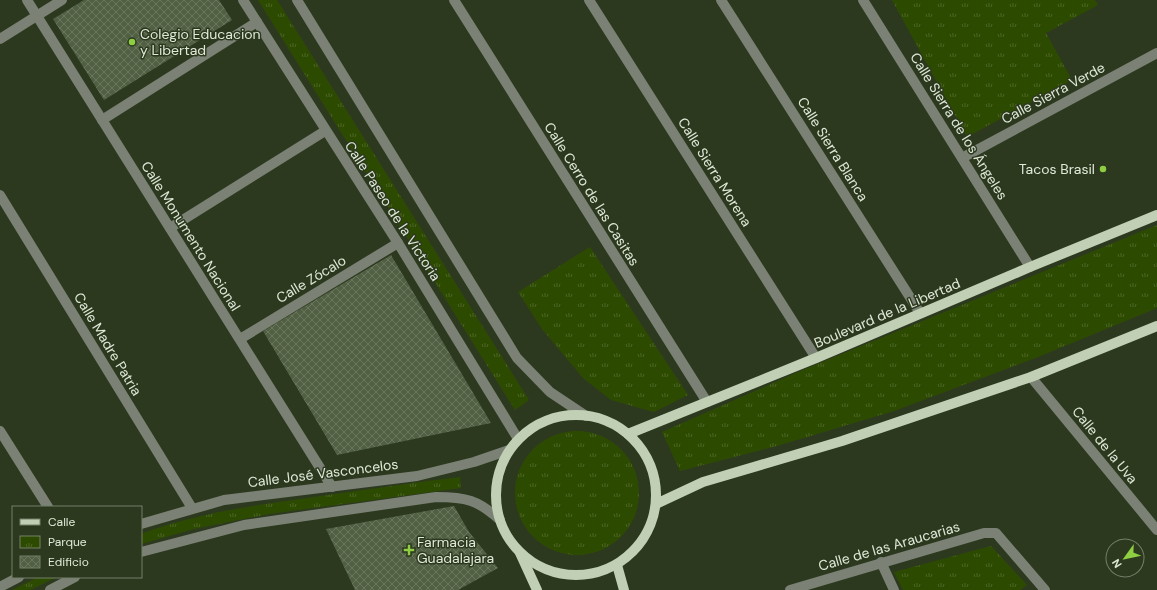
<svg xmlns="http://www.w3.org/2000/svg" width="1157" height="590" font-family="'DM Sans',sans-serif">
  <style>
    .park { fill: url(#park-tufts) }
    .building { fill: url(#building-cross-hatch) }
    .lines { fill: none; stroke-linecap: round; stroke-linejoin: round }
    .minor { stroke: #7b8275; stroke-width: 10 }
    .major { stroke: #c1d0b4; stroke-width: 10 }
    .poi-dot { fill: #8fcd42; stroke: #2c391f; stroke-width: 1.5 }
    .labels { text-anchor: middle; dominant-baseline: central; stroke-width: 3; stroke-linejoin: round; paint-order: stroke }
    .poi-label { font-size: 14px; fill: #e0e9d8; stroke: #2c391f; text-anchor: start }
    .street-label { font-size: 14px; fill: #e0e9d8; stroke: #2c391f }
  </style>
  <defs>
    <pattern id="park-tufts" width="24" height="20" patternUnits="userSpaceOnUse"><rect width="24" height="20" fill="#2d4b00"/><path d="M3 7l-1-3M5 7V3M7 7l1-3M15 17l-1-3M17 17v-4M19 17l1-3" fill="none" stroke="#4b6524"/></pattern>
    <pattern id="building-cross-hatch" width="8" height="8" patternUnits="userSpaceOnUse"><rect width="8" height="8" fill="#515f43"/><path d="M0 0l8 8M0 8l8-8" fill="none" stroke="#6a765d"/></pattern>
  </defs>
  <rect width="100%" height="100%" fill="#2c391f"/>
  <g class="park">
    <polygon points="258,0 277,0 529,400 515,410"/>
    <polygon points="892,0 1095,0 1098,5 1046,33 1072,80 967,137"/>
    <polygon points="1157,225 1157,308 1038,357 894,411 777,446 680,471 662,432 798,372"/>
    <polygon points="590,247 688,395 654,412 611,400 583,378 542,329 518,292"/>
    <circle cx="577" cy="493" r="62"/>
    <path d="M460,477L461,488L269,514L194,529L141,544V534C194,514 250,506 307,498C358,491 409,483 460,477Z"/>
    <polygon points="991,546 1027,585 1020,590 903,590 894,572"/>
    <polygon points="38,577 57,577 30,590 12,590"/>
  </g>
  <g class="building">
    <polygon points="84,0 219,0 232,20 104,100 53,19"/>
    <polygon points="391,255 491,423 337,455 263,331"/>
    <polygon points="454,506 469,532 498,568 458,590 355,590 326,529"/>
  </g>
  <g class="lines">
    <g class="minor">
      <polyline points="27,0 332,487"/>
      <polyline points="243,0 398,243 518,439"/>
      <polyline points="297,0 517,358 550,392 586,416"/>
      <polyline points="454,0 707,402"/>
      <polyline points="589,0 816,358"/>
      <polyline points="721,0 920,313"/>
      <polyline points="863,0 1030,267"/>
      <polyline points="0,39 62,0"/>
      <polyline points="102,120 257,22"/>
      <polyline points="962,158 1157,53"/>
      <polyline points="0,195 192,508"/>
      <polyline points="170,228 325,131"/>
      <polyline points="240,339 398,243"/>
      <polyline points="1031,377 1157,530"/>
      <polyline points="0,431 48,507"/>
      <polyline points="141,524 224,500 417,476 474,462 509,450"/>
      <path d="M141,552L244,525L436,497C466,497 478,500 500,520"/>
      <polyline points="881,562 894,590"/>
      <polyline points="0,587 19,577"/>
      <polyline points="50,590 75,577"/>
      <polyline points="790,590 984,533 996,533 1045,590"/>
    </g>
    <g class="major">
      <circle cx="576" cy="495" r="80"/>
      <polyline points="628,434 816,358 1030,267 1157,215"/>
      <polyline points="656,504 703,482 842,441 1031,377 1157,326"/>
      <polyline points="520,553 537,590"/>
      <polyline points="617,565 624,590"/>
    </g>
  </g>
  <g class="poi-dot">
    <circle cx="132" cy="42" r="4"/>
    <circle cx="1103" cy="169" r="4"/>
    <path d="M407 544h4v4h4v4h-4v4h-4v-4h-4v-4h4z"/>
  </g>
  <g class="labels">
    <g class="poi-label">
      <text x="140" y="34">Colegio Educacion<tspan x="140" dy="16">y Libertad</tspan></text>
      <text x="1095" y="169" text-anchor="end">Tacos Brasil</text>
      <text x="417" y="542">Farmacia<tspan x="417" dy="16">Guadalajara</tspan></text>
    </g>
    <g class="street-label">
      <text transform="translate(1053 93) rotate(-28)">Calle Sierra Verde</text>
      <text transform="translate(959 126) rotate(58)">Calle Sierra de los Ángeles</text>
      <text transform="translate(833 149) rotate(58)">Calle Sierra Blanca</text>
      <text transform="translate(715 172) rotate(58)">Calle Sierra Morena</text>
      <text transform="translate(592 194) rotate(58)">Calle Cerro de las Casitas</text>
      <text transform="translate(393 211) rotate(57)">Calle Paseo de la Victoria</text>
      <text transform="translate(191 236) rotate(58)">Calle Monumento Nacional</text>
      <text transform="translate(311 279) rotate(-31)">Calle Zócalo</text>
      <text transform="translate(887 313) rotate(-23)">Boulevard de la Libertad</text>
      <text transform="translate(108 344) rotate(59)">Calle Madre Patria</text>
      <text transform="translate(1105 445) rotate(51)">Calle de la Uva</text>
      <text transform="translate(323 473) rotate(-7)">Calle José Vasconcelos</text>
      <text transform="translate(889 546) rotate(-16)">Calle de las Araucarias</text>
    </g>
  </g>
  <rect x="12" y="506" width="130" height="72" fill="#2c391f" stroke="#747f69"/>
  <rect x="20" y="519" width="20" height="6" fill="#c1d0b4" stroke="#747f69"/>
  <text x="48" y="526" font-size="12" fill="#e0e9d8">Calle</text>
  <rect x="20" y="536" width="20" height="12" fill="url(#park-tufts)" stroke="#747f69"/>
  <text x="48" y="546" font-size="12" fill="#e0e9d8">Parque</text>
  <rect x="20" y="556" width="20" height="12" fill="url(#building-cross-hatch)" stroke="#747f69"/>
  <text x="48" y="566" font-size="12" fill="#e0e9d8">Edificio</text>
  <g transform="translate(1125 558) rotate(237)"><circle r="19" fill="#2c391f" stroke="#747f69"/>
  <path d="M0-3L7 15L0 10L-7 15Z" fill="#8fcd42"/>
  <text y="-6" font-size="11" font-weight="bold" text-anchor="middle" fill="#e0e9d8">N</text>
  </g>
</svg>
